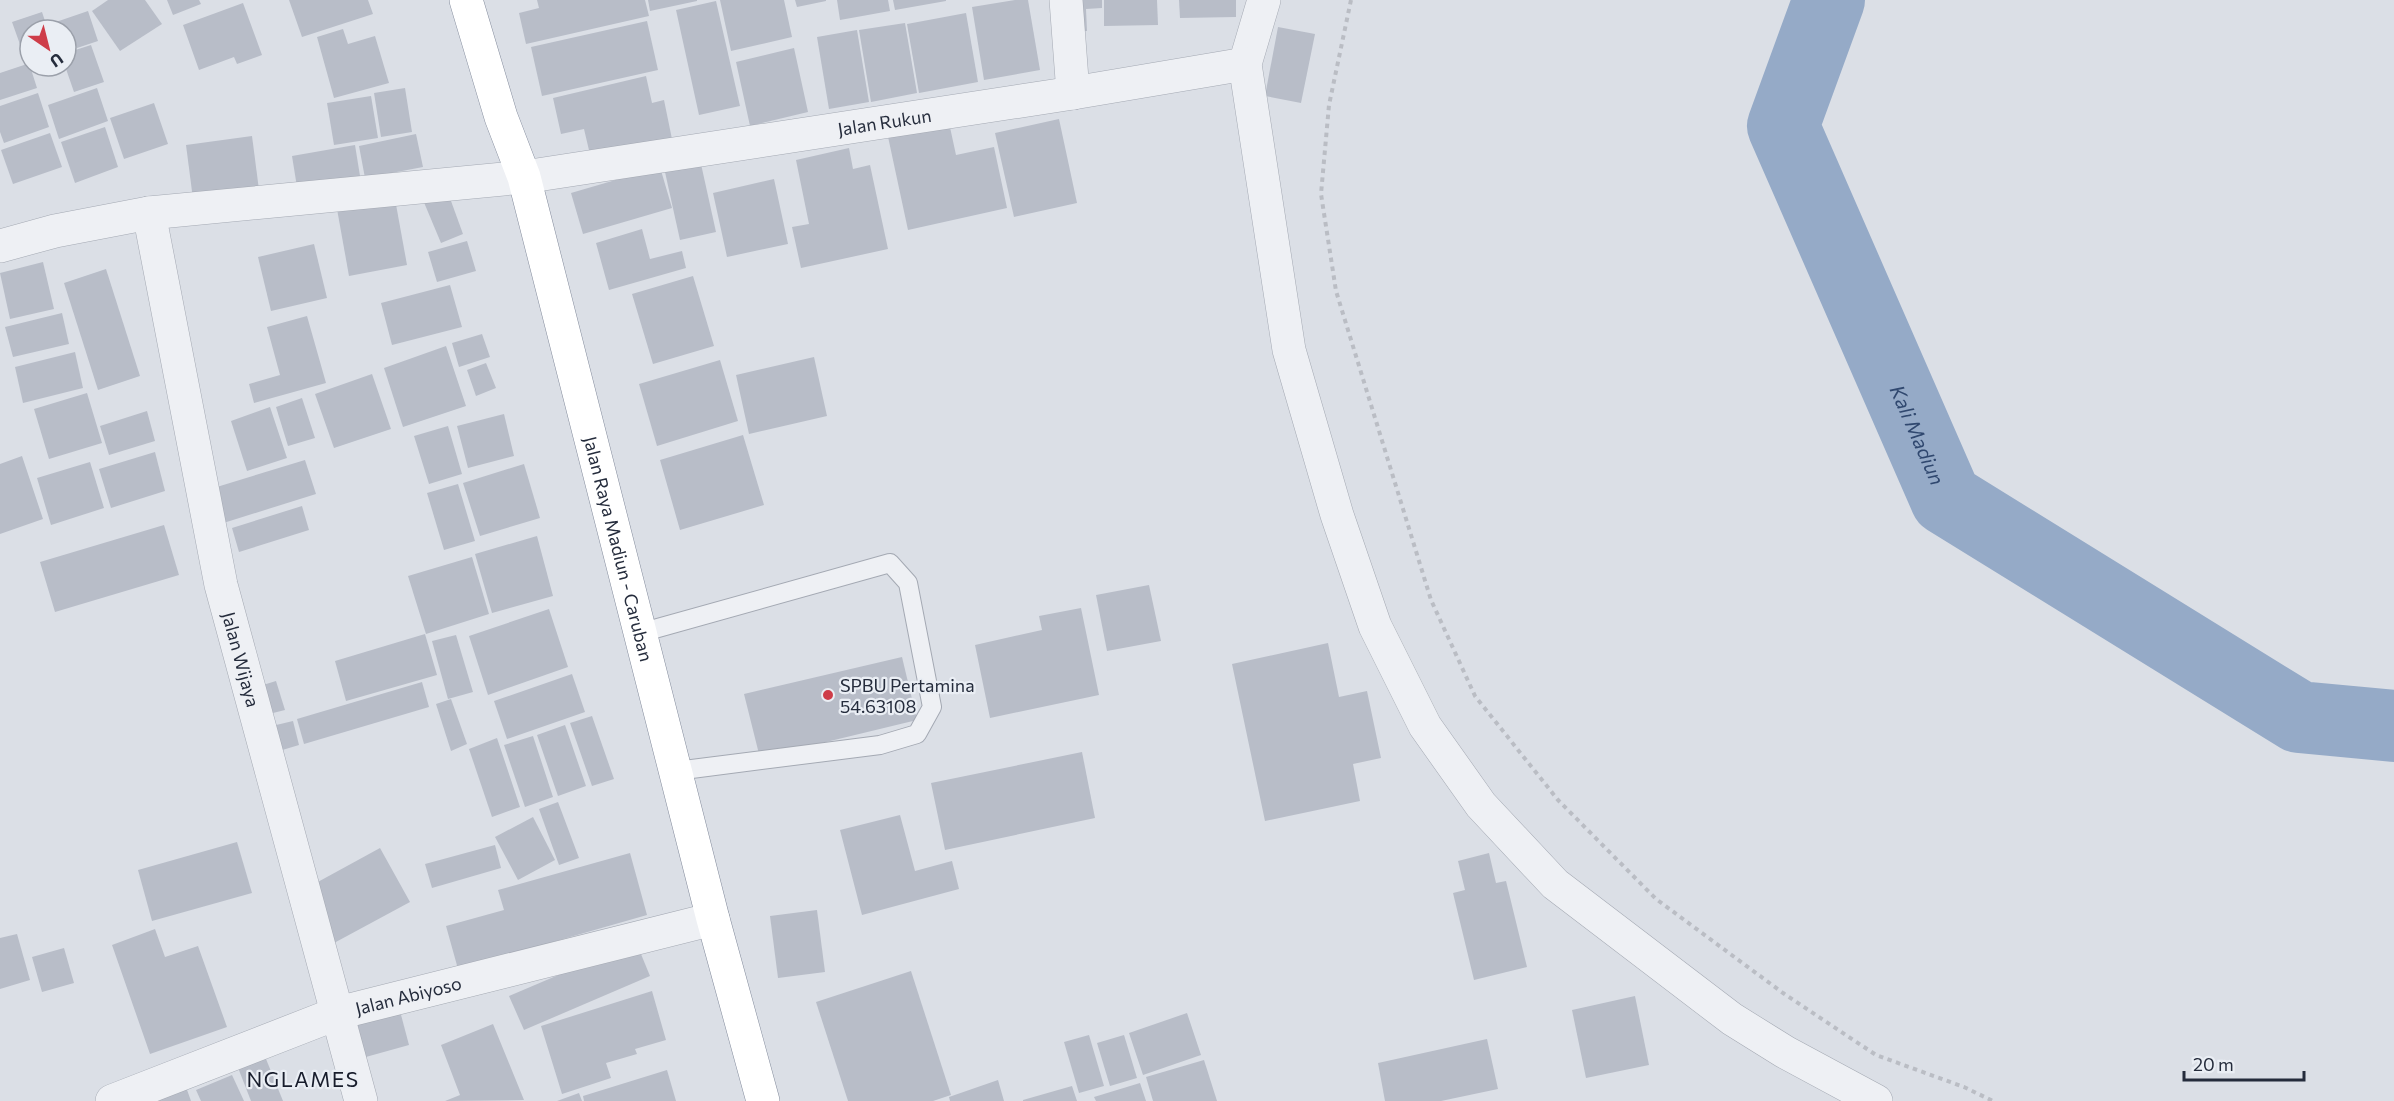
<svg xmlns="http://www.w3.org/2000/svg" width="2394" height="1101" font-family="Commissioner,sans-serif">
  <style>
    .lines { fill: none; stroke-linecap: round; stroke-linejoin: round }
    .river { stroke: #95aac7; stroke-width: 72 }
    .building { fill: #b8bdc8 }
    .service-casing { stroke: #a4a9b3; stroke-width: 20 }
    .minor-casing { stroke: #a4a9b3; stroke-width: 34 }
    .trunk-casing { stroke: #838b9c; stroke-width: 34 }
    .path { stroke: #babdc4; stroke-width: 4; stroke-dasharray: 4.5 4.5; stroke-linecap: butt }
    .service { stroke: #eef0f4; stroke-width: 18 }
    .minor { stroke: #eef0f4; stroke-width: 33 }
    .trunk { stroke: #fff; stroke-width: 33 }
    .poi-dot { fill: #ce3d49; stroke: #eaeef4; stroke-width: 2 }
    .labels { text-anchor: middle; dominant-baseline: central; stroke-width: 4.5; stroke-linejoin: round; paint-order: stroke }
    .street-label { font-size: 18px; fill: #252c3c; stroke: #eaeef4 }
    .poi-label { font-size: 18px; fill: #252c3c; stroke: #eaeef4; text-anchor: start }
    .water-label { font-size: 20px; font-style: italic; fill: #30486f; stroke: #eaeef4 }
    .quarter-label { font-size: 21px; letter-spacing: 1.5px; fill: #181d2c; stroke: #eaeef4 }
  </style>
  <rect width="100%" height="100%" fill="#dbdfe6"/>
  <g class="lines">
    <path class="river" id="s1" d="M1829,0L1783,126L1946,499L2299,717L2394,726"/>
  </g>
  <g class="building">
    <polygon points="108,0 145,0 162,24 120,51 92,11"/>
    <polygon points="167,0 199,0 201,4 173,15"/>
    <polygon points="289,0 368,0 373,14 302,37"/>
    <polygon points="537,0 645,0 649,16 526,44 519,13 539,8"/>
    <polygon points="648,0 697,0 697,1 650,11"/>
    <polygon points="720,0 784,0 792,37 731,51"/>
    <polygon points="795,0 826,0 826,1 797,7"/>
    <polygon points="837,0 888,0 890,11 840,20"/>
    <polygon points="893,0 946,0 946,1 895,10"/>
    <polygon points="1015,0 1028,0 1040,70 984,80 972,7"/>
    <polygon points="1069,0 1102,0 1102,8 1086,9 1087,31 1069,32"/>
    <polygon points="1104,0 1157,0 1158,25 1104,26"/>
    <polygon points="1179,0 1236,0 1236,17 1180,18"/>
    <polygon points="716,1 740,106 699,115 676,10"/>
    <polygon points="243,3 262,55 237,64 234,57 199,70 183,25"/>
    <polygon points="88,11 98,41 77,48 74,39 66,42 66,30 55,30 53,23"/>
    <polygon points="42,12 48,30 30,30 29,63 37,88 0,100 0,73 27,64 12,22"/>
    <polygon points="966,13 978,82 919,93 907,24"/>
    <polygon points="647,21 658,70 542,96 531,47"/>
    <polygon points="905,23 917,93 871,102 859,30"/>
    <polygon points="1278,27 1315,34 1301,103 1265,96"/>
    <polygon points="343,29 348,44 375,36 389,83 334,98 317,37"/>
    <polygon points="857,30 869,102 829,109 817,37"/>
    <polygon points="91,45 104,82 74,92 65,66 66,53"/>
    <polygon points="794,48 808,112 750,126 736,62"/>
    <polygon points="646,76 652,103 664,100 673,144 592,163 584,129 561,134 553,98"/>
    <polygon points="97,88 108,121 59,139 48,105"/>
    <polygon points="405,88 412,132 381,137 374,93"/>
    <polygon points="38,93 49,127 4,143 0,132 0,106"/>
    <polygon points="371,96 378,138 334,145 327,103"/>
    <polygon points="154,103 168,144 124,159 110,118"/>
    <polygon points="948,118 956,155 994,147 1007,208 908,230 887,132"/>
    <polygon points="1059,119 1077,203 1014,217 995,133"/>
    <polygon points="105,127 118,167 75,183 61,142"/>
    <polygon points="50,133 62,167 13,184 1,150"/>
    <polygon points="416,134 423,167 365,178 359,146"/>
    <polygon points="252,136 259,190 193,199 186,145"/>
    <polygon points="355,145 360,176 297,187 292,156"/>
    <polygon points="849,148 853,169 870,165 888,249 801,268 792,227 809,224 796,160"/>
    <polygon points="701,164 716,232 680,240 665,172"/>
    <polygon points="660,167 672,208 583,234 571,193"/>
    <polygon points="774,179 788,244 727,257 713,193"/>
    <polygon points="447,190 463,234 441,243 423,200"/>
    <polygon points="395,199 407,265 349,276 337,209"/>
    <polygon points="642,229 650,259 682,251 686,268 609,290 596,243"/>
    <polygon points="467,241 476,271 437,282 428,252"/>
    <polygon points="314,244 327,298 271,311 258,257"/>
    <polygon points="43,262 54,309 10,319 0,273"/>
    <polygon points="106,269 140,376 98,390 64,283"/>
    <polygon points="693,276 714,346 653,364 632,294"/>
    <polygon points="450,285 462,327 392,345 381,303"/>
    <polygon points="62,313 69,344 13,357 5,327"/>
    <polygon points="307,316 326,383 254,403 249,384 280,375 267,327"/>
    <polygon points="482,334 490,357 459,367 452,343"/>
    <polygon points="446,346 466,406 403,427 384,368"/>
    <polygon points="75,352 83,388 23,403 15,367"/>
    <polygon points="814,357 827,416 749,434 736,375"/>
    <polygon points="720,360 738,421 657,446 639,384"/>
    <polygon points="486,363 496,388 476,396 467,370"/>
    <polygon points="372,374 391,429 334,448 315,394"/>
    <polygon points="87,393 102,443 49,459 34,409"/>
    <polygon points="302,398 315,438 288,446 276,407"/>
    <polygon points="270,407 287,458 247,471 231,421"/>
    <polygon points="147,411 155,441 109,455 100,426"/>
    <polygon points="504,414 514,456 468,468 457,426"/>
    <polygon points="448,426 462,474 429,484 414,436"/>
    <polygon points="743,435 764,505 680,530 660,460"/>
    <polygon points="155,452 165,491 111,508 99,469"/>
    <polygon points="22,456 43,519 0,534 0,464"/>
    <polygon points="305,460 316,494 217,525 207,490"/>
    <polygon points="90,462 104,508 51,525 37,478"/>
    <polygon points="524,464 540,518 480,536 463,483"/>
    <polygon points="458,484 475,541 444,550 427,493"/>
    <polygon points="302,506 309,530 239,552 232,528"/>
    <polygon points="164,525 179,575 55,612 40,562"/>
    <polygon points="537,536 553,596 492,613 475,554"/>
    <polygon points="472,557 489,614 426,634 408,576"/>
    <polygon points="1149,585 1161,641 1107,651 1096,595"/>
    <polygon points="1081,608 1099,695 990,718 975,645 1042,630 1039,616"/>
    <polygon points="549,609 568,667 488,695 469,636"/>
    <polygon points="425,634 437,675 346,701 335,661"/>
    <polygon points="456,635 473,692 448,699 432,641"/>
    <polygon points="1328,643 1339,697 1367,691 1381,758 1353,764 1360,801 1265,821 1232,664"/>
    <polygon points="902,657 917,720 760,758 744,694"/>
    <polygon points="572,674 585,712 507,739 494,701"/>
    <polygon points="276,681 285,710 261,716 253,688"/>
    <polygon points="422,682 429,707 304,744 297,719"/>
    <polygon points="451,699 467,744 451,751 436,704"/>
    <polygon points="592,716 614,779 592,786 570,723"/>
    <polygon points="293,721 299,745 279,751 272,726"/>
    <polygon points="565,725 586,786 558,796 537,735"/>
    <polygon points="533,736 553,797 525,807 504,745"/>
    <polygon points="497,738 520,807 492,817 469,749"/>
    <polygon points="1082,752 1095,818 945,850 931,783"/>
    <polygon points="558,802 579,858 559,865 539,809"/>
    <polygon points="900,815 915,871 952,861 959,889 862,915 840,830"/>
    <polygon points="533,817 555,860 518,880 495,837"/>
    <polygon points="237,842 252,893 152,921 138,870"/>
    <polygon points="495,845 501,868 432,888 425,864"/>
    <polygon points="380,848 410,902 334,943 305,889"/>
    <polygon points="630,853 647,915 458,969 446,926 504,910 498,890"/>
    <polygon points="1489,853 1496,883 1506,881 1527,967 1474,980 1453,893 1465,890 1458,861"/>
    <polygon points="817,910 825,972 778,978 770,916"/>
    <polygon points="155,929 165,957 198,946 227,1027 150,1054 112,945"/>
    <polygon points="17,934 30,980 0,989 0,938"/>
    <polygon points="636,942 650,976 524,1030 509,996"/>
    <polygon points="64,948 74,983 42,992 32,957"/>
    <polygon points="911,971 951,1095 933,1101 848,1101 816,1002"/>
    <polygon points="652,991 666,1040 635,1049 637,1054 606,1063 611,1078 562,1094 541,1026"/>
    <polygon points="1635,996 1649,1065 1586,1078 1572,1010"/>
    <polygon points="400,1011 409,1045 355,1060 346,1025"/>
    <polygon points="1187,1013 1201,1055 1143,1075 1129,1033"/>
    <polygon points="493,1024 524,1100 445,1101 460,1095 441,1045"/>
    <polygon points="1089,1035 1104,1086 1079,1093 1064,1042"/>
    <polygon points="1124,1035 1137,1078 1110,1086 1097,1043"/>
    <polygon points="1487,1039 1498,1089 1441,1101 1385,1101 1378,1063"/>
    <polygon points="262,1049 283,1101 251,1101 235,1060"/>
    <polygon points="1204,1060 1217,1101 1153,1101 1146,1077"/>
    <polygon points="667,1070 676,1101 584,1101 583,1096"/>
    <polygon points="232,1075 244,1101 201,1101 196,1090"/>
    <polygon points="998,1080 1004,1101 950,1101 949,1097"/>
    <polygon points="1140,1083 1146,1101 1096,1101 1094,1097"/>
    <polygon points="1072,1086 1077,1101 1023,1101 1023,1100"/>
    <polygon points="186,1087 191,1101 150,1101"/>
    <polygon points="579,1093 582,1101 557,1101"/>
  </g>
  <g class="lines">
    <g class="service-casing">
      <polyline id="service" points="640,633 890,563 908,583 932,707 917,734 880,745 676,771"/>
    </g>
    <g class="minor-casing">
      <g id="minor">
        <polyline points="1066,0 1073,93"/>
        <polyline points="1264,0 1245,64 1289,350 1337,515 1375,626 1425,726 1481,805 1555,884 1732,1019 1785,1052 1876,1101"/>
        <path id="s2" d="M149,213L221,585L361,1101"/>
        <path id="s3" d="M0,246L55,231L149,213L524,177L1073,93L1245,64"/>
        <path id="s4" d="M112,1101L338,1013L713,919"/>
      </g>
    </g>
    <g class="trunk-casing">
      <g id="trunk">
        <path id="s5" d="M466,0L501,117L524,177L713,919L763,1101"/>
      </g>
    </g>
    <polyline class="path" points="1351,0 1329,105 1321,194 1336,291 1431,600 1475,696 1558,800 1656,899 1783,993 1876,1055 1964,1087 1993,1101"/>
    <use href="#service" class="service"/>
    <use href="#minor" class="minor"/>
    <use href="#trunk" class="trunk"/>
  </g>
  <circle class="poi-dot" cx="828" cy="695" r="6"/>
  <g class="labels">
    <g class="street-label">
      <text stroke="none"><textPath href="#s3" startOffset="894">Jalan Rukun</textPath></text>
      <text stroke="none"><textPath href="#s5" startOffset="570">Jalan Raya Madiun - Caruban</textPath></text>
      <text stroke="none"><textPath href="#s2" startOffset="456">Jalan Wijaya</textPath></text>
      <text stroke="none"><textPath href="#s4" startOffset="315">Jalan Abiyoso</textPath></text>
    </g>
    <g class="poi-label">
      <text x="840" y="685">SPBU Pertamina<tspan x="840" dy="21">54.63108</tspan></text>
    </g>
    <g class="water-label">
      <text stroke="none"><textPath href="#s1" startOffset="471">Kali Madiun</textPath></text>
    </g>
    <g class="quarter-label">
      <text x="303" y="1078">NGLAMES</text>
    </g>
  </g>
  <g transform="translate(48 48) rotate(145)"><circle r="28" fill="#eaeef4" stroke="#9ba0aa" stroke-width="1.5"/>
  <path d="M0-4.5L10 22L0 15L-10 22Z" fill="#ce3d49"/>
  <text y="-9" font-size="16" font-weight="bold" text-anchor="middle" fill="#252c3c">U</text>
  </g>
  <path d="M2184 1071v9h120v-9" fill="none" stroke="#252c3c" stroke-width="3"/>
  <text x="2193" y="1071" font-size="18" fill="#252c3c" stroke="#eaeef4" stroke-width="4.5" paint-order="stroke">20 m</text>
</svg>
